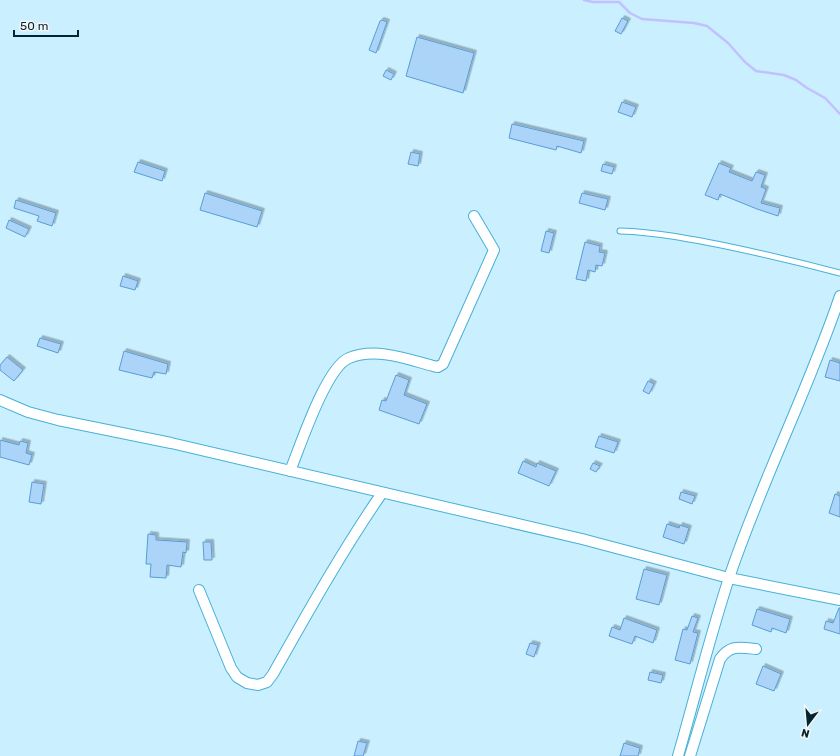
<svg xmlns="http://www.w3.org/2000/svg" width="840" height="756" font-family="Rubik,sans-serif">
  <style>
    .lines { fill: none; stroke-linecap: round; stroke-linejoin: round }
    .stream { stroke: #c2c0fe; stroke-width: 2.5 }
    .building { fill: #acd4f8; stroke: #599cd5; filter: url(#shadow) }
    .service-casing { stroke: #48b0d6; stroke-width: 7 }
    .minor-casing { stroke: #48b0d6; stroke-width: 12 }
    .service { stroke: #fff; stroke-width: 5 }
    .minor { stroke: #fff; stroke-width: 10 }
  </style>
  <defs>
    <filter id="shadow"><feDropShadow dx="2.5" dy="-2.5" stdDeviation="0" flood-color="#0004"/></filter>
  </defs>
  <rect width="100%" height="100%" fill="#caefff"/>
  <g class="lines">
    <polyline class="stream" points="584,0 593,2 619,2 630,13 642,19 694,23 707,26 728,43 745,62 756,71 784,75 796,80 807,88 825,98 840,114"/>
  </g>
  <g class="building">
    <polygon points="622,18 628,21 621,34 615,31"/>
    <polygon points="382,20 387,22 376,53 369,50 380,21"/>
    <polygon points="417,37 474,53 463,93 406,76"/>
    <polygon points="386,70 394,74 391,80 383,76"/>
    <polygon points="622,102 636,107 632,117 618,112"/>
    <polygon points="512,124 584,141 581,153 557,146 556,150 509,138"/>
    <polygon points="411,152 420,154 418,166 408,164"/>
    <polygon points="138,162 165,171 162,181 134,172"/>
    <polygon points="719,163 731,168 729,172 752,181 756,172 765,175 761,187 766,189 761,203 780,208 778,216 757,209 720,194 718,200 705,195"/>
    <polygon points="603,164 614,167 612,174 601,171"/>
    <polygon points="205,193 262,211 257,227 200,210"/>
    <polygon points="582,193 608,199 605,210 579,203"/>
    <polygon points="16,200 56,213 52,226 37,221 39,216 14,208"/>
    <polygon points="9,220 29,229 25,237 6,228"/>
    <polygon points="546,231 554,233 549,253 541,251"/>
    <polygon points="585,242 600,246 599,252 605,253 602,266 596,265 595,272 588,270 586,281 576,279"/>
    <polygon points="123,276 138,281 135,290 120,286"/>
    <polygon points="40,338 61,344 58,353 37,346"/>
    <polygon points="124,351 168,364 166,374 154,372 152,378 119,370"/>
    <polygon points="7,357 23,370 14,381 0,370 0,365"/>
    <polygon points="830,360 840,363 840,381 825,377"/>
    <polygon points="396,375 409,380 404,395 427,404 419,424 379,410 382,400 386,401"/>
    <polygon points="648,381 654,384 649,394 643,391"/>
    <polygon points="599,436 618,442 614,453 595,447"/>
    <polygon points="0,440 19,445 20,441 28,443 26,453 32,455 29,465 0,457"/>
    <polygon points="523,461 536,467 537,463 556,471 549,486 518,473"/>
    <polygon points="593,463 600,466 596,472 590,469"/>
    <polygon points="32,482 44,484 41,504 29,502"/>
    <polygon points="681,492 695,496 692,504 679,499"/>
    <polygon points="835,494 840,496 840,517 829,513"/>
    <polygon points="667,524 679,528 680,525 689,528 684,544 663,537"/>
    <polygon points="148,534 156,535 156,540 187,542 186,553 183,552 181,567 167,565 166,578 150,577 151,564 146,564"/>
    <polygon points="203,542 211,542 212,560 204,560"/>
    <polygon points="644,569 667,575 659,605 636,599"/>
    <polygon points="839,608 840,608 840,634 824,629 826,621 833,623"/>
    <polygon points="757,609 790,619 786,633 772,628 771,632 752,625"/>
    <polygon points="692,616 698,618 693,632 698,633 690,664 675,660 683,629 687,630"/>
    <polygon points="624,618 657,630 653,643 635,636 632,644 609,636 612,627 620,630"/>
    <polygon points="530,643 538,645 534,657 526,654"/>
    <polygon points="763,666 781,674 774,691 756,684"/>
    <polygon points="650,672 663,675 661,683 648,680"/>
    <polygon points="358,741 367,743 363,756 354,756"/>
    <polygon points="624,743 640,748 638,756 620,756"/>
  </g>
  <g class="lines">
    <g class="service-casing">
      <path id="service" d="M620,231C656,232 691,239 726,246C764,254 802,263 840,273"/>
    </g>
    <g class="minor-casing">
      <g id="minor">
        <polyline points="0,400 28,412 58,420 171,443 582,539 729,578 840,600"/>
        <path d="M290,471C300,447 326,367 349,358C376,347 407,359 433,366L438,367L443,364L494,250L474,216"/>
        <path d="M199,590L231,668L237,677L247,683L258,685L267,682L273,674C308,612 342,551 382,493"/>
        <path d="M678,756C695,697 710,636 729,578C761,482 808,391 840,296"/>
        <path d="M690,756L720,659C730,645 739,647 756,649"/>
      </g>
    </g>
    <use href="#service" class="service"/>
    <use href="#minor" class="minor"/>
  </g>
  <g transform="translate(808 724) rotate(196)" stroke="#f5f5f5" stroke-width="3" paint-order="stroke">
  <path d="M0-3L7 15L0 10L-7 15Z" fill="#032530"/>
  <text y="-6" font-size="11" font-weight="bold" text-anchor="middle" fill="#032530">N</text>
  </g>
  <path d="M14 30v6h64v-6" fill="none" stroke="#032530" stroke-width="2"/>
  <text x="20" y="30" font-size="12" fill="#032530" stroke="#f5f5f5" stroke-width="3" paint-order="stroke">50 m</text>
</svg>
